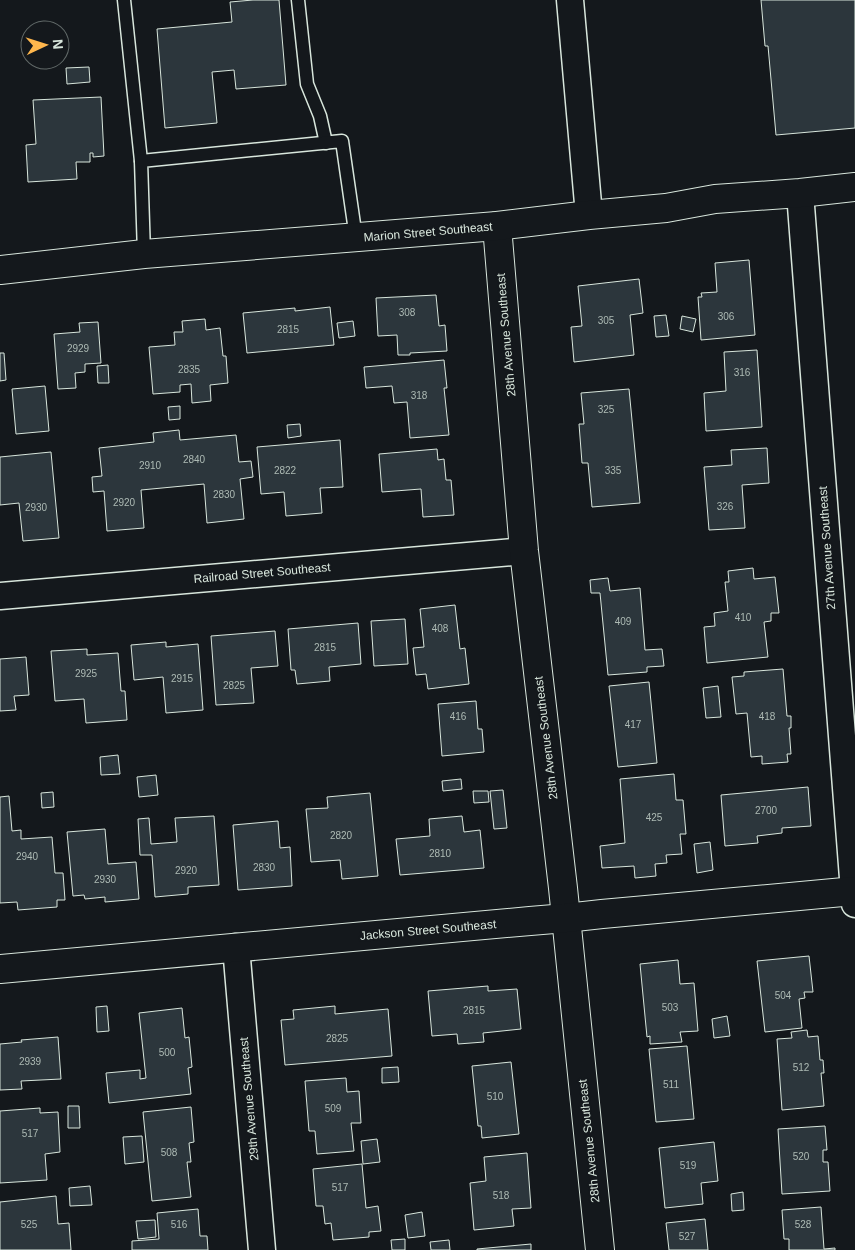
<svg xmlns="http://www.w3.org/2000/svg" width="855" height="1250" font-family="Arial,sans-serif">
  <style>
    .building { fill: #2c363c; stroke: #d8e6dc }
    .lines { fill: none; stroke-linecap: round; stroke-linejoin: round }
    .lane-casing { stroke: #d8e6dc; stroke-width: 15 }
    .street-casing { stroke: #d8e6dc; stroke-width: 29 }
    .secondary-casing { stroke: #d8e6dc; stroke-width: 30 }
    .lane { stroke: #14181c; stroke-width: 12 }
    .street { stroke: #14181c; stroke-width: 26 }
    .secondary { stroke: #14181c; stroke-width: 28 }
    .labels { text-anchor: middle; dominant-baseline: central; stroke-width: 4; stroke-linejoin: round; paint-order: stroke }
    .number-label { font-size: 10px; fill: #adbab4 }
    .street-label { font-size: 12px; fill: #d8e6dc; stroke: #14181c }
  </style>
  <rect width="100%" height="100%" fill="#14181c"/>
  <g class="building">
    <polygon points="253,0 279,0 286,85 236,89 234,70 212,72 217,123 165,128 157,29 232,22 230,2"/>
    <polygon points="761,0 855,0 855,128 776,135 768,46 765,46"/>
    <polygon points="89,67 90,82 67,84 66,68"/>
    <polygon points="101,97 104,156 93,157 93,153 90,153 90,162 76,162 77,179 28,182 26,145 36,144 33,100"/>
    <polygon points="749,260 755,335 701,340 698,297 702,297 701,293 717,292 715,263"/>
    <polygon points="639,279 643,313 630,315 634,355 574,362 571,327 582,326 578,286"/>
    <polygon points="436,295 439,326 445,325 447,351 410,353 410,355 398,355 397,335 378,336 376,298"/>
    <polygon points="330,307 334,345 247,353 243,313 295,308 295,311"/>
    <polygon points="666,315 669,336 656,337 654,316"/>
    <polygon points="682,316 696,319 693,332 680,329"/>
    <polygon points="205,319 206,330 220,328 223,356 226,356 228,383 210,385 211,401 192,403 191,384 180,385 180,392 153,394 149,347 175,345 174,332 183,332 182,321"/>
    <polygon points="353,321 355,336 339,338 337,323"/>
    <polygon points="98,322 101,363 85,364 85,372 75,373 76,388 58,389 54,334 80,332 79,323"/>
    <polygon points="757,350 762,427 706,431 704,393 726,391 724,352"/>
    <polygon points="0,353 4,353 6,380 0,381"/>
    <polygon points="444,360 447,388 444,388 449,435 410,438 407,402 394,403 392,386 366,388 364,367"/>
    <polygon points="108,365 109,383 98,383 97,366"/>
    <polygon points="45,386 49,431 16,434 12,389"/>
    <polygon points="629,389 640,503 592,507 588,463 582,463 579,424 584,424 581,393"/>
    <polygon points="180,406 180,419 169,420 168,407"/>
    <polygon points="300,424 301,436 288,438 287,425"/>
    <polygon points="179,430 180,440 236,435 239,462 251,461 253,477 240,479 244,519 207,523 204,484 141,490 144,528 107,531 104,491 93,492 92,477 102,476 99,448 154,442 153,433"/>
    <polygon points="340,440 343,487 320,488 322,513 286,516 284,492 261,494 257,447"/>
    <polygon points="767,448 769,483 742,485 745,528 709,530 704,467 732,465 731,450"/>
    <polygon points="437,449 438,460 444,459 446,480 451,480 454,515 423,517 421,489 382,492 379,454"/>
    <polygon points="51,452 59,538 23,541 19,503 0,505 0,457"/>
    <polygon points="753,568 754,579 775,577 779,613 771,613 771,621 764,622 768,657 707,663 704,627 715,626 714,613 728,611 725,582 729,582 728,571"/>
    <polygon points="608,578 610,591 640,588 645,650 662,649 664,666 647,667 647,672 608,675 600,593 591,593 590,580"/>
    <polygon points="455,605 460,649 465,648 469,684 428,689 426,674 416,675 413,648 424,647 420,609"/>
    <polygon points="405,619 408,664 374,666 371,621"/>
    <polygon points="358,623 361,664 329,667 330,681 297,684 295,670 291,670 288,629"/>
    <polygon points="275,631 278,666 251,668 254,703 216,705 211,636"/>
    <polygon points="166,642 166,647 198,644 203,710 166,713 163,677 134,680 131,645"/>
    <polygon points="87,649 87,655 118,653 121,691 125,691 127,720 86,723 84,699 55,701 51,651"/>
    <polygon points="26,657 29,695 14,696 16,710 0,711 0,659"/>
    <polygon points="783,669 787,716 791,716 791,728 789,728 791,754 787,754 788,762 762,764 762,756 751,757 747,713 736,714 732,677 744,676 744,672"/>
    <polygon points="649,682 657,763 618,767 609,686"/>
    <polygon points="718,686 721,717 706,718 703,688"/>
    <polygon points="476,701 478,729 482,729 484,752 442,756 438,704"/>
    <polygon points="118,755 120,774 101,775 100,757"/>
    <polygon points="674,774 676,800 683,800 686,834 680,834 682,854 666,855 667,863 655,864 656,876 635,878 634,866 602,868 600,846 625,843 620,779"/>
    <polygon points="156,775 158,795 139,797 137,777"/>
    <polygon points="461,779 462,789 443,791 442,781"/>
    <polygon points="808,787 811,826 782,828 782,833 757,836 758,843 725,846 721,795"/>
    <polygon points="503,790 507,828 494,829 490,791"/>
    <polygon points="473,791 488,791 489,802 474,803"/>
    <polygon points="53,792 54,807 42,808 41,793"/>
    <polygon points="370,793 378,876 342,879 340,860 311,862 306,809 328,808 327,797"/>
    <polygon points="9,796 12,831 21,830 21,839 52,837 55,873 63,873 65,900 57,900 57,907 18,910 17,902 0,903 0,797"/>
    <polygon points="214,816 219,885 188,887 188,894 155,897 152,855 140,855 138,819 149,818 151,844 177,842 175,818"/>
    <polygon points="462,816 464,832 480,830 484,868 400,875 396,839 430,836 429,819"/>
    <polygon points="278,821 280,848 290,847 292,886 238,890 233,825"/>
    <polygon points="105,829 108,864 136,862 139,899 105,902 105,897 85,899 84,895 73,896 67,832"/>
    <polygon points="710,842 713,870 697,873 694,844"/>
    <polygon points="809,956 813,992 804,992 805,998 799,999 802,1028 765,1032 757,961"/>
    <polygon points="678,960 680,984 694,983 698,1031 680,1032 682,1042 650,1044 650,1036 647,1037 640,964"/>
    <polygon points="488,986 488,991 517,989 521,1029 483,1033 484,1042 458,1044 457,1034 432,1036 428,991"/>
    <polygon points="107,1006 109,1031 97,1032 96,1007"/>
    <polygon points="335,1006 335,1014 388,1009 392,1056 285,1065 281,1020 294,1019 293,1010"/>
    <polygon points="182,1008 185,1038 189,1037 192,1067 188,1068 191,1094 109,1103 106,1073 140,1070 140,1079 146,1078 139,1013"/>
    <polygon points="727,1016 730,1036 714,1038 712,1019"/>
    <polygon points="807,1030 808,1037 818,1036 820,1060 823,1060 824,1073 821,1073 824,1106 782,1110 777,1039 792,1038 791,1032"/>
    <polygon points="58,1037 61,1079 21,1081 22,1089 0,1090 0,1044 22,1042 21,1040"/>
    <polygon points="687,1046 694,1119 656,1122 649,1049"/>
    <polygon points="511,1062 519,1134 482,1138 481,1126 478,1126 472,1066"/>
    <polygon points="398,1067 399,1082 382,1083 382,1068"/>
    <polygon points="346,1078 347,1092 359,1091 361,1123 351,1123 354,1151 317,1154 315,1131 309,1131 305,1081"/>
    <polygon points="68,1106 79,1106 80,1128 68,1128"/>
    <polygon points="191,1107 194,1142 189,1143 191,1162 187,1162 191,1197 152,1201 143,1112"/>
    <polygon points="40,1108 40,1113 58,1112 60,1152 45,1154 47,1180 0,1183 0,1111"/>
    <polygon points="825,1126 827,1150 823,1150 823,1162 828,1162 830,1191 782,1194 778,1129"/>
    <polygon points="142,1136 144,1162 125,1164 123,1137"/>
    <polygon points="377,1139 380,1162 363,1164 361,1141"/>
    <polygon points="714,1142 718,1181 701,1183 703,1204 665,1208 659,1148"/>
    <polygon points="527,1153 531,1208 512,1209 514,1226 474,1230 470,1183 486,1181 484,1157"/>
    <polygon points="362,1164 366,1208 378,1206 381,1231 369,1232 369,1237 333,1240 331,1223 325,1224 323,1206 316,1206 313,1169"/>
    <polygon points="90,1186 92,1205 70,1206 69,1188"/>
    <polygon points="743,1192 744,1210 732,1211 731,1194"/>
    <polygon points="56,1196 58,1224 69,1223 71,1250 0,1250 0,1202"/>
    <polygon points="821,1207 824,1249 835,1248 835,1250 789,1250 789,1239 784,1239 782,1210"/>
    <polygon points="198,1209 200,1236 207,1236 208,1250 132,1250 132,1241 159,1239 157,1213"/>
    <polygon points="422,1212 425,1236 408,1238 405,1215"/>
    <polygon points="705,1219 708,1250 669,1250 666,1223"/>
    <polygon points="155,1220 156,1237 138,1239 136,1221"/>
    <polygon points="405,1239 405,1250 392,1250 391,1240"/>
    <polygon points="449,1240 450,1250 431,1250 430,1242"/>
    <polygon points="531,1244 531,1250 477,1250 477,1249"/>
  </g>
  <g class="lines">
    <g class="lane-casing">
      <g id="lane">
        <polyline points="124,0 141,161"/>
        <polyline points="298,0 307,84 320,116 326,143"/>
        <polyline points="144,254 141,161 342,141 356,238"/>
      </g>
    </g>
    <g class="street-casing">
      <g id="street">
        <polyline points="570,0 589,215"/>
        <polyline points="800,193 855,904"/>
        <polyline points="0,596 524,551"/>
        <polyline points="236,947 262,1250"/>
      </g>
    </g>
    <g class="secondary-casing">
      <g id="secondary">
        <polyline points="497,226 524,551 563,888 600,1250"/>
        <polyline points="0,270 144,254 497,226 589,215 666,208 715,199 800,193 855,187"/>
        <polyline points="0,969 530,921 566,918 602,914 855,891"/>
      </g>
    </g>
    <use href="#lane" class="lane"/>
    <use href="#street" class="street"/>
    <use href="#secondary" class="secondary"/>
  </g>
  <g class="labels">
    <g class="number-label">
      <text x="407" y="312">308</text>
      <text x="726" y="316">306</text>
      <text x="606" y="320">305</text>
      <text x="288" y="329">2815</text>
      <text x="78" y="348">2929</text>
      <text x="189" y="369">2835</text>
      <text x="742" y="372">316</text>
      <text x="419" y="395">318</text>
      <text x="606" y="409">325</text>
      <text x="194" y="459">2840</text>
      <text x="150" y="465">2910</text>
      <text x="285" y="470">2822</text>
      <text x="613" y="470">335</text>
      <text x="224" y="494">2830</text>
      <text x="124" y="502">2920</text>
      <text x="725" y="506">326</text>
      <text x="36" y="507">2930</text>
      <text x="743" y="617">410</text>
      <text x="623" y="621">409</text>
      <text x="440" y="628">408</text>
      <text x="325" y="647">2815</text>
      <text x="86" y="673">2925</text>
      <text x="182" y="678">2915</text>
      <text x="234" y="685">2825</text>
      <text x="458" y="716">416</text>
      <text x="767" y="716">418</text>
      <text x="633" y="724">417</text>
      <text x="766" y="810">2700</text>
      <text x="654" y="817">425</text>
      <text x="341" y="835">2820</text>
      <text x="440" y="853">2810</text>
      <text x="27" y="856">2940</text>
      <text x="264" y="867">2830</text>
      <text x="186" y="870">2920</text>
      <text x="105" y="879">2930</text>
      <text x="783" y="995">504</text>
      <text x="670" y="1007">503</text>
      <text x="474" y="1010">2815</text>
      <text x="337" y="1038">2825</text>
      <text x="167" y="1052">500</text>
      <text x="30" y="1061">2939</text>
      <text x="801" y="1067">512</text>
      <text x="671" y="1084">511</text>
      <text x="495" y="1096">510</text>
      <text x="333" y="1108">509</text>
      <text x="30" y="1133">517</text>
      <text x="169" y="1152">508</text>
      <text x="801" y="1156">520</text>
      <text x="688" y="1165">519</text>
      <text x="340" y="1187">517</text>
      <text x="501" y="1195">518</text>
      <text x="29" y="1224">525</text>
      <text x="179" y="1224">516</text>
      <text x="803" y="1224">528</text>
      <text x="687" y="1236">527</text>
    </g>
    <g class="street-label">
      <text transform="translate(428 232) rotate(-5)">Marion Street Southeast</text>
      <text transform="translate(506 335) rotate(-95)">28th Avenue Southeast</text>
      <text transform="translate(827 548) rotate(-94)">27th Avenue Southeast</text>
      <text transform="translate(262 573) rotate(-5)">Railroad Street Southeast</text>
      <text transform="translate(546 738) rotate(-97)">28th Avenue Southeast</text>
      <text transform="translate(428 930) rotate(-5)">Jackson Street Southeast</text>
      <text transform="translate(249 1099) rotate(-95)">29th Avenue Southeast</text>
      <text transform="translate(589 1141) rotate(-96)">28th Avenue Southeast</text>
    </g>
  </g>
  <g transform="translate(45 45) rotate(86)"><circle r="24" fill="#14181c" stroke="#626a69"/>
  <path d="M0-4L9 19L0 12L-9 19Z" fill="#ffb74d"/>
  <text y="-8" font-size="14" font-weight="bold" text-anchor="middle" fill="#d8e6dc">N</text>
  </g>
</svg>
